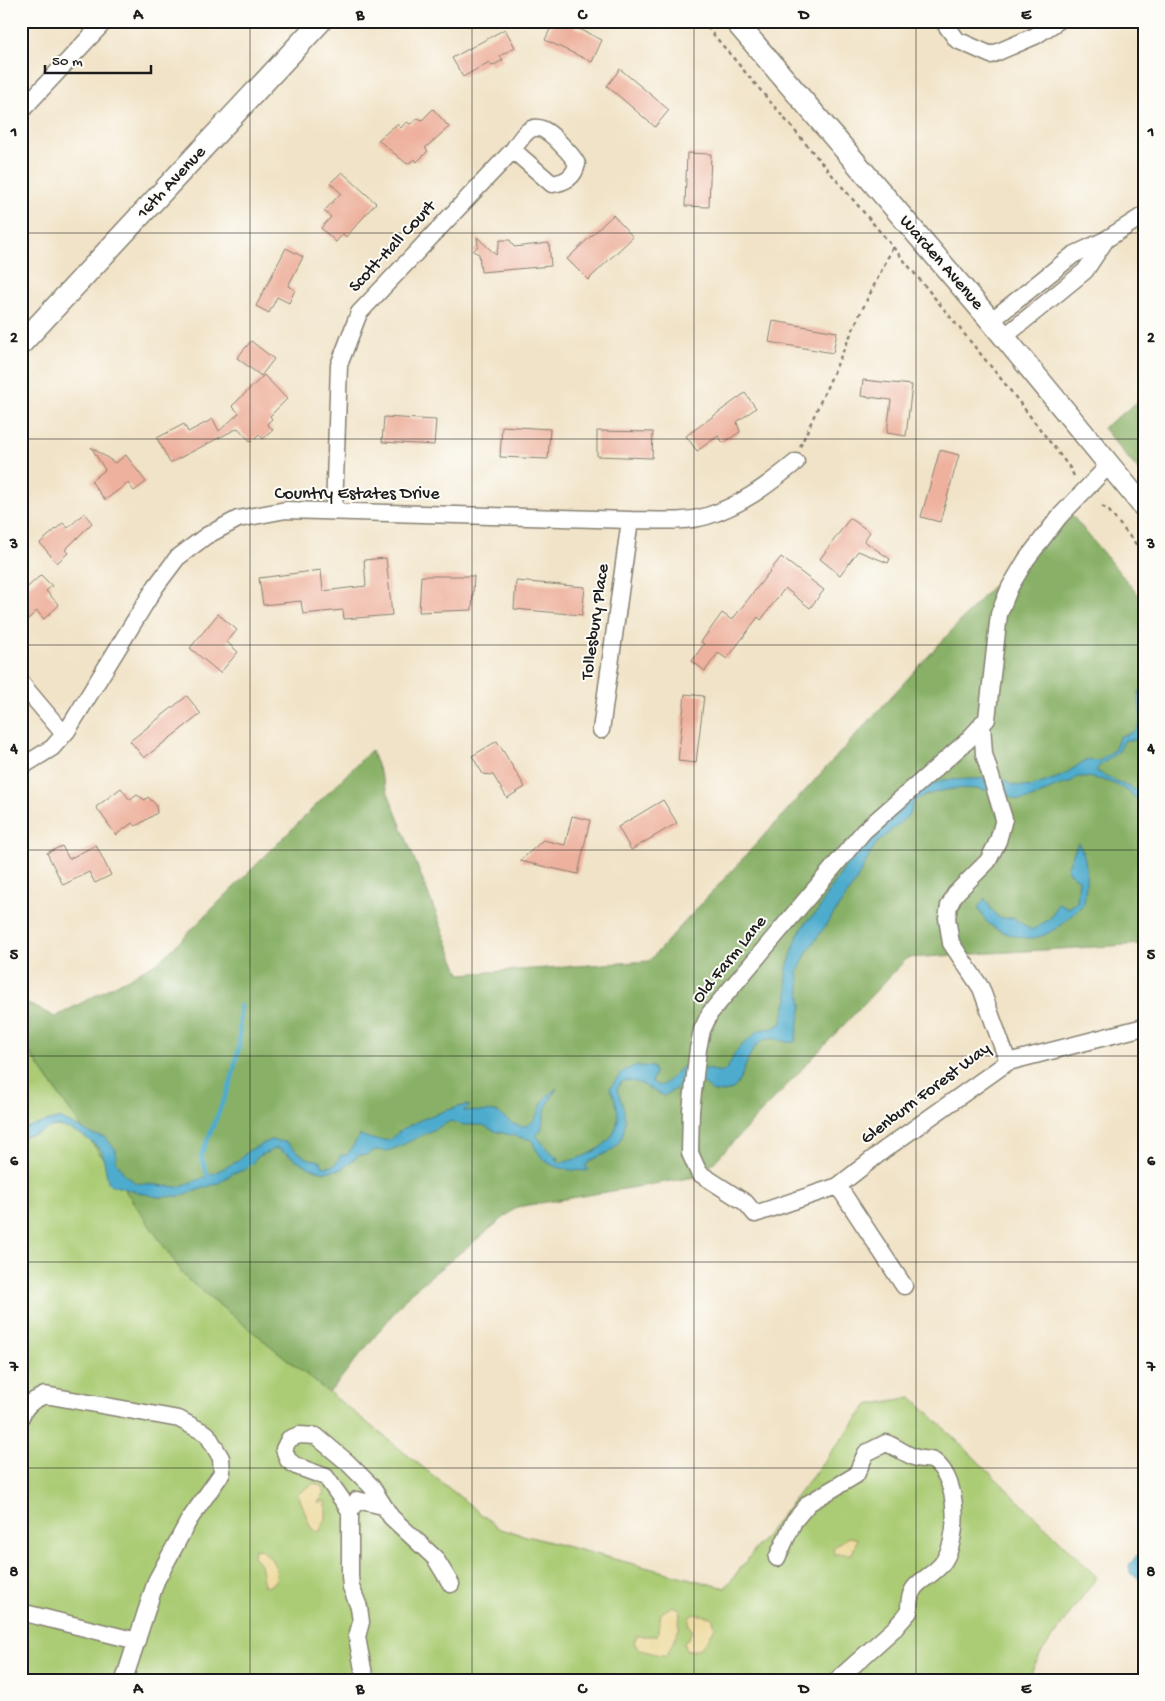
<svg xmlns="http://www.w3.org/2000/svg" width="1165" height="1701" font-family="'Gochi Hand',sans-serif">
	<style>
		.green { fill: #abcc75; stroke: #647448 }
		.forest { fill: #88b066; stroke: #526641 }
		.sand { fill: #eeda9e; stroke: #857b5d }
		.water { fill: #4eaccd; stroke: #356474 }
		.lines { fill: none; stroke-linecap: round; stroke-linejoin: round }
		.stream { stroke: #4eaccd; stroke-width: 4.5 }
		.building { fill: #eeb19d }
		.minor-casing { stroke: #868072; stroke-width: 19 }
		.major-casing { stroke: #868072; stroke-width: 24 }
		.path { stroke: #868072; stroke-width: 2.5; stroke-dasharray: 4 4; stroke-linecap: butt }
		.minor { stroke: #fff; stroke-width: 16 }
		.major { stroke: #fff; stroke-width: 21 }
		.grid { fill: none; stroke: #1c1c1c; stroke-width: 1; stroke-opacity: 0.55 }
		.labels { text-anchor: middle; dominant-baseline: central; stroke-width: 4; stroke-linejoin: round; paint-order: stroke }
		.street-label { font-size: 18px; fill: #1c1c1c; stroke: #fdfcf7 }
		.neatline { fill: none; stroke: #1c1c1c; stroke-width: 2 }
		.grid-label { font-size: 16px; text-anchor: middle; font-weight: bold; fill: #1c1c1c }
	</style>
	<rect width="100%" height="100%" fill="#fdfcf7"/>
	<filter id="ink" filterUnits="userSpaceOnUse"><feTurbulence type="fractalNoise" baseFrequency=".02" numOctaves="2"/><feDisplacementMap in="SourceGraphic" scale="10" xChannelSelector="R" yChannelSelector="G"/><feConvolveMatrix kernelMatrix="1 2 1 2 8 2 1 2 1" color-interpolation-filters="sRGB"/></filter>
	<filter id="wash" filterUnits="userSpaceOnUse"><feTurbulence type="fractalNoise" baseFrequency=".0096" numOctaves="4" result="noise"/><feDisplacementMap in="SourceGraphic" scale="20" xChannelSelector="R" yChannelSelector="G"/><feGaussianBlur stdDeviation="1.12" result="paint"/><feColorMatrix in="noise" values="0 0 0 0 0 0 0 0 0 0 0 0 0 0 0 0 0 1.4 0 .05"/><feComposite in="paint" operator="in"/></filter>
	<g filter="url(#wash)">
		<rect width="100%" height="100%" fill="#f1e3c7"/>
		<path class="green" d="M21 1040 186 1278 500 1529 725 1588 868 1405 912 1397 1097 1577 1041 1653 1028 1680H21Z"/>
		<path class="forest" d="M1144 397V477L1103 428Z
			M1065 507 1144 602V944L907 958 701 1176 517 1207 410 1293 329 1393 186 1278 21 1040V1000L55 1017 160 961 371 750 460 974 649 961Z"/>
		<path class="sand" d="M314 1483 321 1486 325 1492 318 1503 326 1501V1519L319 1532 313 1530 310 1526 298 1494Z
			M848 1537 856 1538 857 1540 852 1554H834L833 1548Z
			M259 1549C272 1555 287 1578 267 1587L264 1586 260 1564 253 1556 254 1550Z
			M673 1606 680 1609 679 1629 667 1655H659L638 1649 634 1642 637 1636H657L661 1613Z
			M694 1614 712 1617 715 1627C708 1639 704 1653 685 1650L684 1642 688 1640 692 1630 689 1626V1618Z"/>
		<path class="water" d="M1144 687V736L1139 740H1125L1119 751 1098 767 1096 771 1141 793 1144 800V812C1141 808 1139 802 1136 798 1122 784 1096 776 1077 777L1070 783C1052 785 1040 798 1023 800 1014 801 1009 795 1001 793 969 786 944 786 914 801L910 814 875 845 854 885 807 952 798 972 802 1006 795 1042C783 1044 776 1035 764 1040 744 1049 745 1086 729 1091 724 1092 718 1092 713 1092L701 1081 688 1077 680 1086 664 1096C651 1090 635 1077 621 1082L617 1090C625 1108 631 1132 614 1148 605 1156 592 1156 585 1167L589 1169 587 1171C561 1170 542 1168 532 1140L494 1131 483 1125H463L451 1121 396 1148 387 1151 375 1150 367 1155H359L342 1169 325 1172 310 1168 277 1148 259 1156 245 1170 233 1173 219 1183 180 1196 157 1197 111 1185 108 1182 102 1151C93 1141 67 1123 52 1127 42 1131 36 1135 25 1136L21 1140V1129L60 1118 94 1135 105 1137 116 1150V1160L124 1174 136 1183 178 1187 208 1176 238 1161 248 1151 271 1140 286 1142 306 1158 320 1161 324 1167C335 1167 336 1164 341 1155H347L360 1135 375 1140H389C412 1120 437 1113 466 1105L470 1106 463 1111 498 1112C507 1121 523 1134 534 1120 539 1114 540 1105 545 1099 548 1095 553 1091 557 1088L546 1107 541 1131 536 1135 549 1151 560 1159 554 1158 559 1163C601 1155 633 1134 610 1088 624 1069 627 1064 653 1067L655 1072 652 1082 659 1086C670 1083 674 1072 685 1065L723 1072C732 1065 732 1054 740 1047 746 1041 753 1037 759 1030L773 1028 781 1024 788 999 786 971 798 935 806 922 818 911 827 894 861 844 877 832 901 803 922 788 943 780 1001 778 1012 785 1031 787 1062 776 1086 760 1099 761 1113 751 1120 736C1151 730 1137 714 1139 692Z
			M1078 843C1090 859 1086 885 1084 904 1058 927 1042 948 1006 933 989 926 987 924 978 908L985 898 991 909 999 918H1013L1032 930 1050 919 1058 903 1069 908 1077 902 1079 879 1069 873 1067 868Z
			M1137 1555 1144 1557V1583L1130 1573 1129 1565Z"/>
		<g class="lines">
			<path class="stream" d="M208 1176 201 1156 231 1082 239 1046 240 1006"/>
		</g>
		<g id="blocks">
			<path class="building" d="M554 21H563L602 40 592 62 545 40Z
				M505 29 515 47 500 56 503 60 492 66 489 62 463 77 452 58Z
				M620 69 669 110 655 127 607 86Z
				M433 109 449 127 425 148 428 151 417 162 415 159 407 164 378 140 397 124 401 128 406 122 411 124 418 118 422 120Z
				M687 153 711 154 709 207 685 206Z
				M342 172 376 203 346 237 343 234 336 242 321 228 331 217 324 211 341 193 330 183Z
				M613 215 633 237 588 280 567 259Z
				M477 237 496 255 500 240H510L514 247 549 243 551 266 481 272 479 254 473 251 478 246Z
				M286 248 303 257 288 286 295 290 289 303 277 297 269 313 256 306Z
				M773 321 837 332 833 353 769 342Z
				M251 341 274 359 261 376 237 358Z
				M264 375 287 399 270 416 272 419 267 424 273 430 263 439 259 434 251 442 238 428 170 463 157 438 184 424 188 432 213 419 219 431 239 413 232 406Z
				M863 380 912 385 906 436 887 433 891 400 861 396Z
				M745 393 756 408 737 422 740 432 723 443 718 436 697 451 686 436Z
				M384 417 436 420 434 445 382 442Z
				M502 426 550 429 548 459 500 457Z
				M597 431 653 432 652 458 597 456Z
				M91 447 115 463 126 455 146 482 134 491 128 483 105 500 91 481 105 470Z
				M940 450 959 455 940 522 921 517Z
				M84 513 92 523 65 550 68 553 57 563 40 543 63 523 68 528Z
				M850 518 870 532 864 541 890 559 888 563 858 551 840 575 820 559Z
				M781 557 824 590 810 608 785 588 761 620 758 617 727 659 718 653 705 671 692 661 704 644 701 642 722 613 732 620Z
				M386 558 392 615 344 619 343 610 303 614 301 601 263 605 259 578 321 570 323 591 366 586 364 560Z
				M41 575 52 586 46 591 59 605 44 619 37 611 21 625V593Z
				M421 576H474L472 610 419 612Z
				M516 581 585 587 582 615 514 609Z
				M218 614 237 630 227 642 238 652 220 673 190 648Z
				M685 694 704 696 696 763 678 761Z
				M187 696 201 714 144 758 130 741Z
				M497 741 525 787 507 798 493 775 483 774 472 756Z
				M121 788 130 800 137 795 145 800 148 797 156 805 157 813 136 826 132 823 116 835 96 807Z
				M663 800 677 823 631 850 618 827Z
				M572 816 590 820 578 874 520 861 543 840 565 845Z
				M96 845 111 875 95 883 89 872 63 885 47 853 62 846 69 859Z"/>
		</g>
	</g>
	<g filter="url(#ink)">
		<use href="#blocks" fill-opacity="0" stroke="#868072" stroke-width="1"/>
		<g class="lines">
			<defs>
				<path id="minor" d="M943 21 957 40 991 55 1035 36 1058 21
					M21 111 105 21
					M991 321 1073 255 1105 240 1144 215
					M1004 337 1085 271 1105 241
					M1109 465 1059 517 1026 560 1010 587 999 614 987 719 967 741 864 831 710 1013 702 1030 698 1049 691 1110 690 1153 699 1173 746 1203 755 1214 838 1186 884 1150 1008 1062 1144 1027
					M334 511 339 365 359 313 513 150 552 184C566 182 574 177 577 164 572 154 564 148 557 140 535 119 528 127 513 150
					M21 683 64 734
					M982 723 984 754 1004 819 998 841 988 861 955 894 949 906 947 918 951 943 981 988 1008 1062
					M601 730 630 520
					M21 767 52 748 67 731 156 586 177 558 206 536 238 519 286 510 630 520C655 520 683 523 707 516 742 505 768 485 796 462
					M838 1186 904 1286
					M21 1417C25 1405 34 1400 45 1395L179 1419 207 1434 221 1458 222 1473 189 1520 156 1581 124 1680
					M350 1511 357 1500 383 1506
					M777 1558 794 1521 809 1503 856 1475 866 1453 886 1443C897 1447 906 1455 917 1458 923 1460 930 1458 935 1462 960 1481 960 1543 941 1565 924 1584 908 1580 909 1612L895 1628 837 1680
					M21 1612 137 1641
					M365 1680 357 1637 361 1622 359 1607 351 1587 350 1576V1511L326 1477 296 1466 288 1460 284 1449 289 1439 299 1435 316 1436 347 1462 371 1486 391 1517 435 1558 451 1584"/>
				<path id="major" d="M735 21 991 321 1144 507
					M21 344 321 21"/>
			</defs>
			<use href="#minor" class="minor-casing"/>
			<use href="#major" class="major-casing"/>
			<path class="path" d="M702 21 893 247 1006 385 1070 468 1074 476
				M800 447 859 316 893 247
				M1102 506 1109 511 1144 554"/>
			<use href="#minor" class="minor"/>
			<use href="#major" class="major"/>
		</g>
	</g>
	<path class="grid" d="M250 21V1680M472 21V1680M694 21V1680M916 21V1680M21 233H1144M21 439H1144M21 645H1144M21 850H1144M21 1056H1144M21 1262H1144M21 1468H1144"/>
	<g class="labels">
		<g class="street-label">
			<text transform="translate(172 183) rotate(-47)">16th Avenue</text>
			<text transform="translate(393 247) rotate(-47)">Scott-Hall Court</text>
			<text transform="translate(941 263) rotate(49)">Warden Avenue</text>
			<text x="357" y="494">Country Estates Drive</text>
			<text transform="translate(596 622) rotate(-82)">Tollesbury Place</text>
			<text transform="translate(730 960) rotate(-51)">Old Farm Lane</text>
			<text transform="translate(926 1094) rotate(-37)">Glenburn Forest Way</text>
		</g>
	</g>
	<rect width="1165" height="1701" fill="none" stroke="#fdfcf7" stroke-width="55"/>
	<path d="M45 65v8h106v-8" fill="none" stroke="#1c1c1c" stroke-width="2.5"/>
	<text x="52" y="65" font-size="15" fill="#1c1c1c" stroke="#fdfcf7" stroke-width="4" paint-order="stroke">50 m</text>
	<rect x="28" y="28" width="1110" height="1646" class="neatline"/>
	<g class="grid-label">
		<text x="138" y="19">A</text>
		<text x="360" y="19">B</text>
		<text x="582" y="19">C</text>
		<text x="804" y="19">D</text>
		<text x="1026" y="19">E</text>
		<text x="14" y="136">1</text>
		<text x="1151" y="136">1</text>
		<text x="14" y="342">2</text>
		<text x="1151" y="342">2</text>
		<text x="14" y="548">3</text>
		<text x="1151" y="548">3</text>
		<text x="14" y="753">4</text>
		<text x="1151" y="753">4</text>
		<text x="14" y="959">5</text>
		<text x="1151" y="959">5</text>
		<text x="14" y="1165">6</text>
		<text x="1151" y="1165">6</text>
		<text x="14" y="1371">7</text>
		<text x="1151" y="1371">7</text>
		<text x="14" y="1576">8</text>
		<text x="1151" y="1576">8</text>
		<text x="138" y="1693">A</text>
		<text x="360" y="1693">B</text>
		<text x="582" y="1693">C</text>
		<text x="804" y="1693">D</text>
		<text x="1026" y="1693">E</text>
	</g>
</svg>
